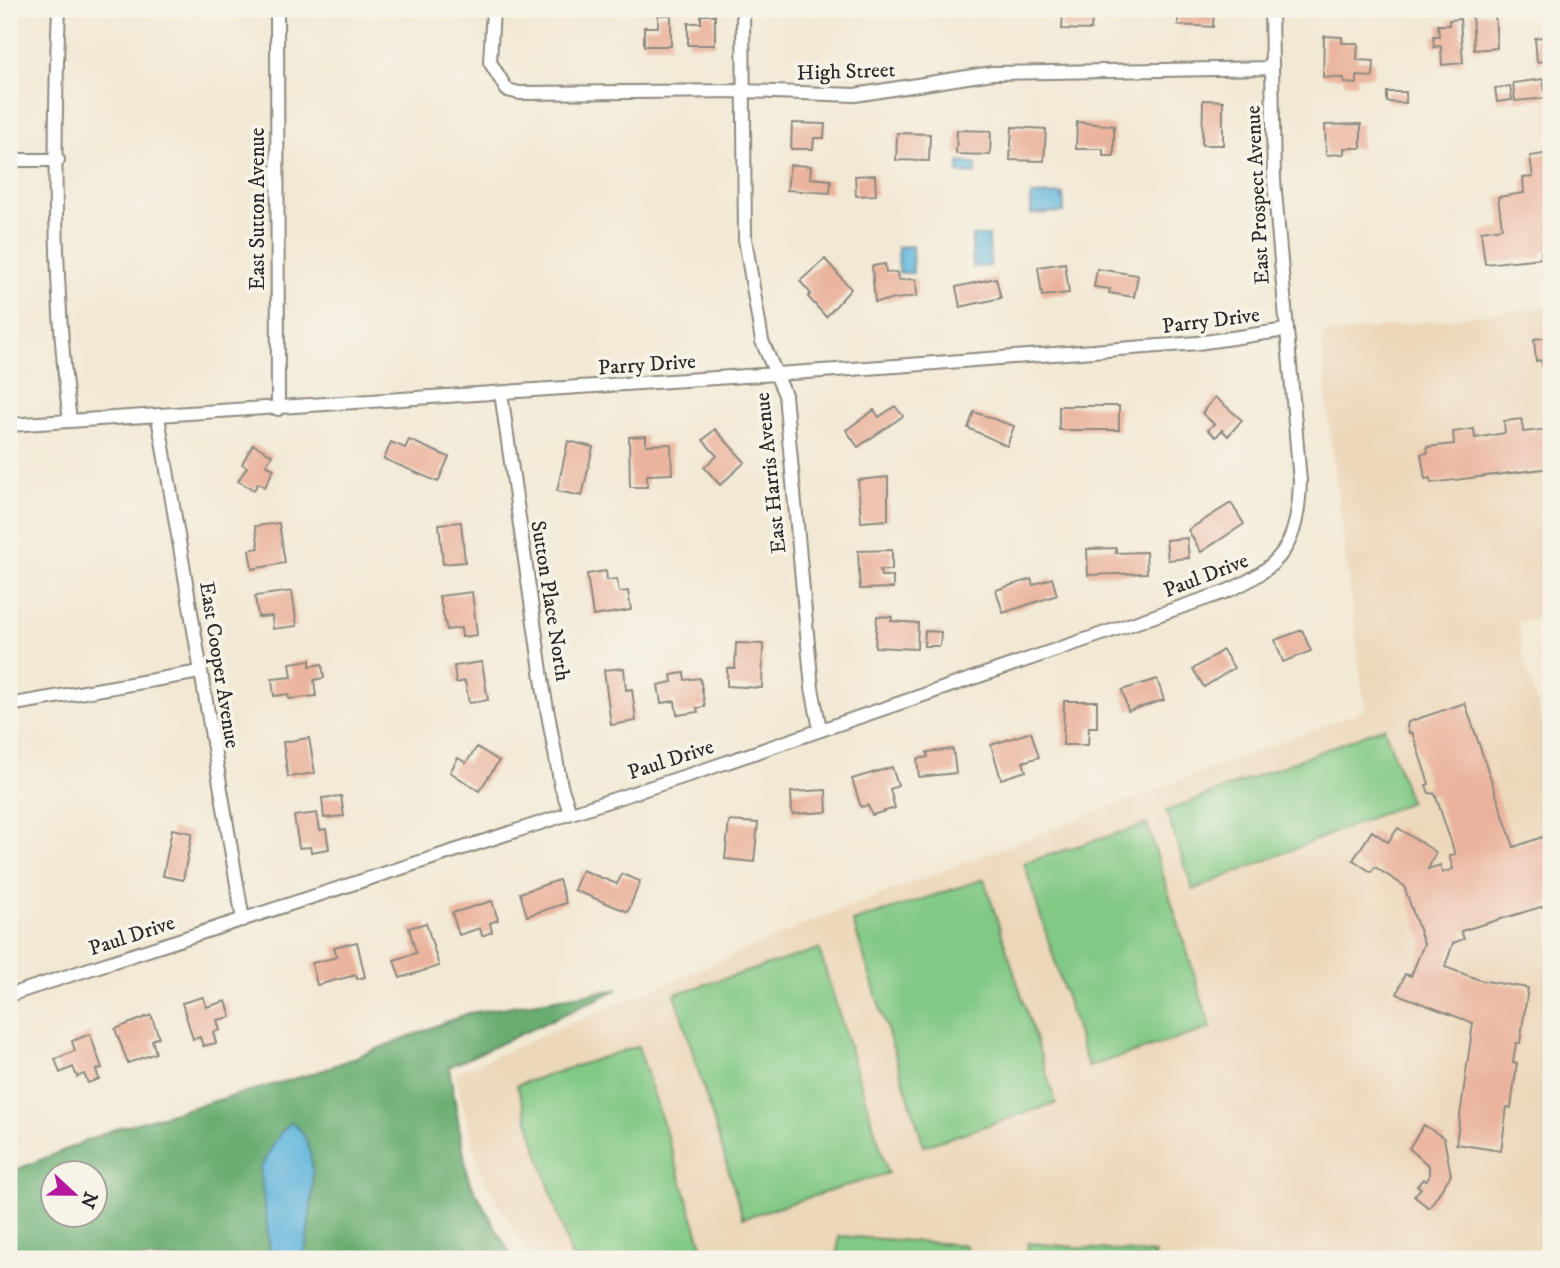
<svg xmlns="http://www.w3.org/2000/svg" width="1560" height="1268" font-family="'IM FELL DW Pica',serif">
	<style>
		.built { fill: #ecd7ba }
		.green { fill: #82c985; stroke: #567a58; stroke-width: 2 }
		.forest { fill: #69ad72; stroke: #4a6c4e; stroke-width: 2; fill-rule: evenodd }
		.water { fill: #60b5dc; stroke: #467084; stroke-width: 2 }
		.building { fill: #eab39d }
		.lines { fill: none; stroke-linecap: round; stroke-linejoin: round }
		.minor-casing { stroke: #8e8a80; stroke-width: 16 }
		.minor { stroke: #fff; stroke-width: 12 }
		.labels { text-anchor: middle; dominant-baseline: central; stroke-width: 7; stroke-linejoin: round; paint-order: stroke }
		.street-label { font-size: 21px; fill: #2b2b2b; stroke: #f7f3e8 }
	</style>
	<rect width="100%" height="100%" fill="#f7f3e8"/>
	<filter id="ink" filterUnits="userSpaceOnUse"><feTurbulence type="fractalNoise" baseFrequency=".0143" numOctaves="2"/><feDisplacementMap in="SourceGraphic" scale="14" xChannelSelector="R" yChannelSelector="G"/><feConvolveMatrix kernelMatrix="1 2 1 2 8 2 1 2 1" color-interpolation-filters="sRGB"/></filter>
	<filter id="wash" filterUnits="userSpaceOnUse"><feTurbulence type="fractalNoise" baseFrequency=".00686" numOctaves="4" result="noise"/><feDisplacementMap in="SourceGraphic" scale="28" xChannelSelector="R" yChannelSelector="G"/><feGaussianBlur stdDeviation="1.57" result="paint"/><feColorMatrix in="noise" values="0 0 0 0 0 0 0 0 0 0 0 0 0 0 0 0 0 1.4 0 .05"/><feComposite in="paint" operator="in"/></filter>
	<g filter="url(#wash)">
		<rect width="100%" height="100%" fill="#f2e9d4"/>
		<path class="built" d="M1551 306V614L1519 623 1522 654 1551 749 1549 1259H530L479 1169 455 1073 830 914 1365 710 1328 416 1322 335Z"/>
		<path class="green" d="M1384 727 1410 802 1193 890 1166 811Z
			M1147 824 1211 1028 1088 1067 1024 863Z
			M984 879 1056 1103 924 1146 853 922Z
			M819 949 888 1173 743 1218 675 994Z
			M638 1046 703 1248 669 1259H572L517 1085Z
			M839 1236 966 1245 965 1259H837Z
			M1028 1243 1155 1254V1259H1027Z"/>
		<path class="forest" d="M619 989 449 1067 468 1178 513 1259H9V1173L115 1129 318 1072 469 1013ZM52 1174H94V1216H52Z"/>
		<path class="water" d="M959 162 976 164V174L958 173Z
			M1063 194 1064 212 1031 214V195Z
			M972 236H989L990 266 973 267Z
			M912 246 913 273H899L898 247Z
			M291 1122C327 1144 308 1224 304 1259H271L260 1168 280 1133Z"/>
		<g id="blocks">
			<path class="building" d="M1063 9H1105V19H1092L1091 30 1062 29Z
				M1178 9H1214L1213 27 1178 25Z
				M1495 13 1497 48 1474 50 1472 14Z
				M658 15H671V46H644V27H658Z
				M701 15H715V45H688V23H701Z
				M1460 19 1463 63 1442 65 1441 46 1434 47 1433 36H1439L1438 25H1449V20Z
				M1324 36 1342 37V43H1358L1357 60 1374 61 1373 77 1357 76V84L1344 83V78L1323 77Z
				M1551 36V70L1547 71 1546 61 1537 62 1535 38Z
				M1543 79 1546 98 1515 101 1513 83Z
				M1510 86 1512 100 1497 102 1495 88Z
				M1387 92H1406V103L1387 102Z
				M1203 100 1223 101V145H1202Z
				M1077 122 1114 126V156H1103V149H1076Z
				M792 123 825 124 824 138H814L813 149H791Z
				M1361 124V148H1344V154L1326 155 1325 125Z
				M1012 127 1046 129 1044 161 1010 160Z
				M957 130 991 131 990 155 956 154Z
				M897 133 930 134 929 161 896 160Z
				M1551 153V251L1541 252 1542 258 1485 264 1481 231 1502 228 1498 197 1524 193 1523 178 1533 177 1530 156Z
				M790 165 811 166 810 178 831 180 830 193 787 190Z
				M875 175 876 195 856 196 855 176Z
				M825 259 851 289 826 317 808 297 811 294 800 281Z
				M1065 263 1069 293 1042 296 1038 267Z
				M885 264 886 273 897 272 898 280 916 279 917 296 875 302 872 266Z
				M1097 269 1138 275 1134 297 1109 293 1110 289 1094 287Z
				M996 278 1001 298 960 307 956 287Z
				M1551 337V369L1543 370 1541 360 1536 361 1534 339Z
				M1215 397 1242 420 1228 436 1222 430 1216 437 1208 430 1214 424 1202 413Z
				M895 406 903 416 858 447 846 430 874 410 879 417Z
				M1059 406H1119V430H1059Z
				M974 412 1014 426 1007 446 968 428Z
				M1522 419 1523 432 1551 429V468L1431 483 1430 478 1425 479 1421 454 1428 453 1427 447 1454 444 1453 432 1474 429 1475 438 1505 433 1504 421Z
				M715 429 745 462 720 485 704 467 717 456 703 440Z
				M646 436V445L671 444 672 474 647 475V487H630L629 437Z
				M409 440 449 457 438 482 384 459 391 442 405 448Z
				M568 441 593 447 582 496 557 491Z
				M253 444 272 455 266 465 274 469 265 487 258 483 254 490 238 481 247 467 242 464Z
				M888 477V520L861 522 858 480Z
				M1231 503 1244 524 1201 552 1188 530Z
				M461 522 465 562 443 564 439 524Z
				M279 523 285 563 252 569 249 550 259 548 255 526Z
				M1187 538 1189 558 1168 560 1166 540Z
				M1116 548V553L1146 552 1147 573 1088 575 1087 549Z
				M892 550V570H880L881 576H893V588L860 589 858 551Z
				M606 571 607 580 617 579 619 592 628 591 631 610 593 616 587 574Z
				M1052 578 1057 595 1003 613 996 590 1031 579 1033 585Z
				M292 591 297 626 273 629 272 616 258 617 255 596Z
				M472 592 477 635 462 637 461 628 447 630 439 596Z
				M877 616 892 617 891 621 918 623 917 649 875 647Z
				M1302 630 1311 651 1283 662 1275 640Z
				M925 631 941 632 940 646H924Z
				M736 643 763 644 762 688 727 686V668H735Z
				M1223 650 1234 668 1204 687 1193 669Z
				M310 660V666L322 664 324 678 314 680 316 696 289 699 288 694 274 696 272 679 292 677 290 663Z
				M482 662 488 700 469 703 465 681 456 683 454 666Z
				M624 668 626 690 632 689 636 721 611 725 604 670Z
				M684 673 685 680 700 678 705 707 697 708 698 712 677 715 675 701 661 703 658 685 672 682 671 675Z
				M1157 679 1164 700 1128 711 1122 690Z
				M1064 701H1097V727H1089L1088 745H1063Z
				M1465 703 1514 847 1551 834V904L1461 931 1464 939 1453 943 1445 967 1480 980 1528 988 1520 1043H1516L1513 1063H1517L1511 1108 1507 1107 1501 1151 1456 1144 1473 1023 1397 994 1405 974 1411 976 1424 944 1404 886 1375 867 1371 872 1353 860 1372 831 1388 842 1398 828 1436 852 1428 869 1440 865 1442 873 1453 869 1449 856 1455 854 1435 794 1429 793 1426 785 1429 784 1412 732 1409 733 1407 726 1408 722Z
				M1031 732 1039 757 1023 762 1026 771 1001 779 991 745Z
				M309 738 315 773 288 777 283 742Z
				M477 747 499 761 479 791 450 772 458 758 466 763Z
				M953 749 956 773 919 777 917 759 928 757 927 752Z
				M892 767 898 786 890 789 895 808 872 815 868 805 861 807 852 779Z
				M826 790 827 812 792 814 791 792Z
				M341 796 344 816 324 818 322 798Z
				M317 813 320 830 326 829 329 849 311 852 310 847 299 848 294 816Z
				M729 821 758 823 754 862 725 859Z
				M172 829 192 833 183 880 163 876Z
				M582 870 617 884 622 874 640 881 628 912 574 890Z
				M559 880 566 903 527 916 520 893Z
				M492 901 498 920 490 923 492 932 482 936 480 928 459 935 452 913Z
				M426 923 439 966 400 978 394 960 416 953 409 928Z
				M357 942 365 977 357 979 356 975 317 985 312 963 337 957 334 947Z
				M203 997 206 1007 226 1001 231 1017 217 1020 220 1030 213 1032 216 1043 203 1046 200 1037 193 1039 182 1003Z
				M151 1015 159 1037 152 1040 156 1053 128 1063 115 1029Z
				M90 1034 102 1068 96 1070 99 1079 88 1083 84 1074 77 1077 73 1067 60 1073 55 1059 75 1051 72 1041Z
				M1424 1125 1444 1138 1451 1175 1429 1208 1414 1196 1421 1188 1417 1186 1423 1179 1426 1181 1429 1177V1166L1409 1148Z"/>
		</g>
	</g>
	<g filter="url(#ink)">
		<use href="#blocks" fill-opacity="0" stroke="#8e8a80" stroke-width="2"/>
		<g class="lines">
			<defs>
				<path id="minor" d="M59 9C53 145 53 286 70 421
					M277 9 278 409
					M493 9 490 62 507 90 520 93 744 91 855 95 992 73 1272 68
					M743 9 745 239 762 341 785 395 812 688 820 729
					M9 160H58
					M501 393 544 692 561 786 570 812
					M158 417 243 920
					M9 425 896 366 1198 343 1286 330
					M9 705 200 672
					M9 995 698 772 1225 592C1283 567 1298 544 1300 481L1274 180 1271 9"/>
			</defs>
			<use href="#minor" class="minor-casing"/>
			<use href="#minor" class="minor"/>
		</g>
	</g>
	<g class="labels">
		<g class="street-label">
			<text transform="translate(846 72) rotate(-2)">High Street</text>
			<text transform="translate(1258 195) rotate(-93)">East Prospect Avenue</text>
			<text transform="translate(258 209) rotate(-90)">East Sutton Avenue</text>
			<text transform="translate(1211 321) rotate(-7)">Parry Drive</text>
			<text transform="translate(647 365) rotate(-4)">Parry Drive</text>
			<text transform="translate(771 473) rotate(-96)">East Harris Avenue</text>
			<text transform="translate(1206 576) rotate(-21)">Paul Drive</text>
			<text transform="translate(550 601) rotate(81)">Sutton Place North</text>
			<text transform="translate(219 665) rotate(81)">East Cooper Avenue</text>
			<text transform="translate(671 760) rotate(-18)">Paul Drive</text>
			<text transform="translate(132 936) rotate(-18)">Paul Drive</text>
		</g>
	</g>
	<rect width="1560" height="1268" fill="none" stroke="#f7f3e8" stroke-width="35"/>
	<g transform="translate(74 1194) rotate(112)"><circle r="33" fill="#f7f3e8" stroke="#a5a39c" stroke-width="2"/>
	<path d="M0-5L12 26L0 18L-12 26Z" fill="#b5179e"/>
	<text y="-10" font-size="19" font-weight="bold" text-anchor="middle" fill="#2b2b2b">N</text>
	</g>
</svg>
